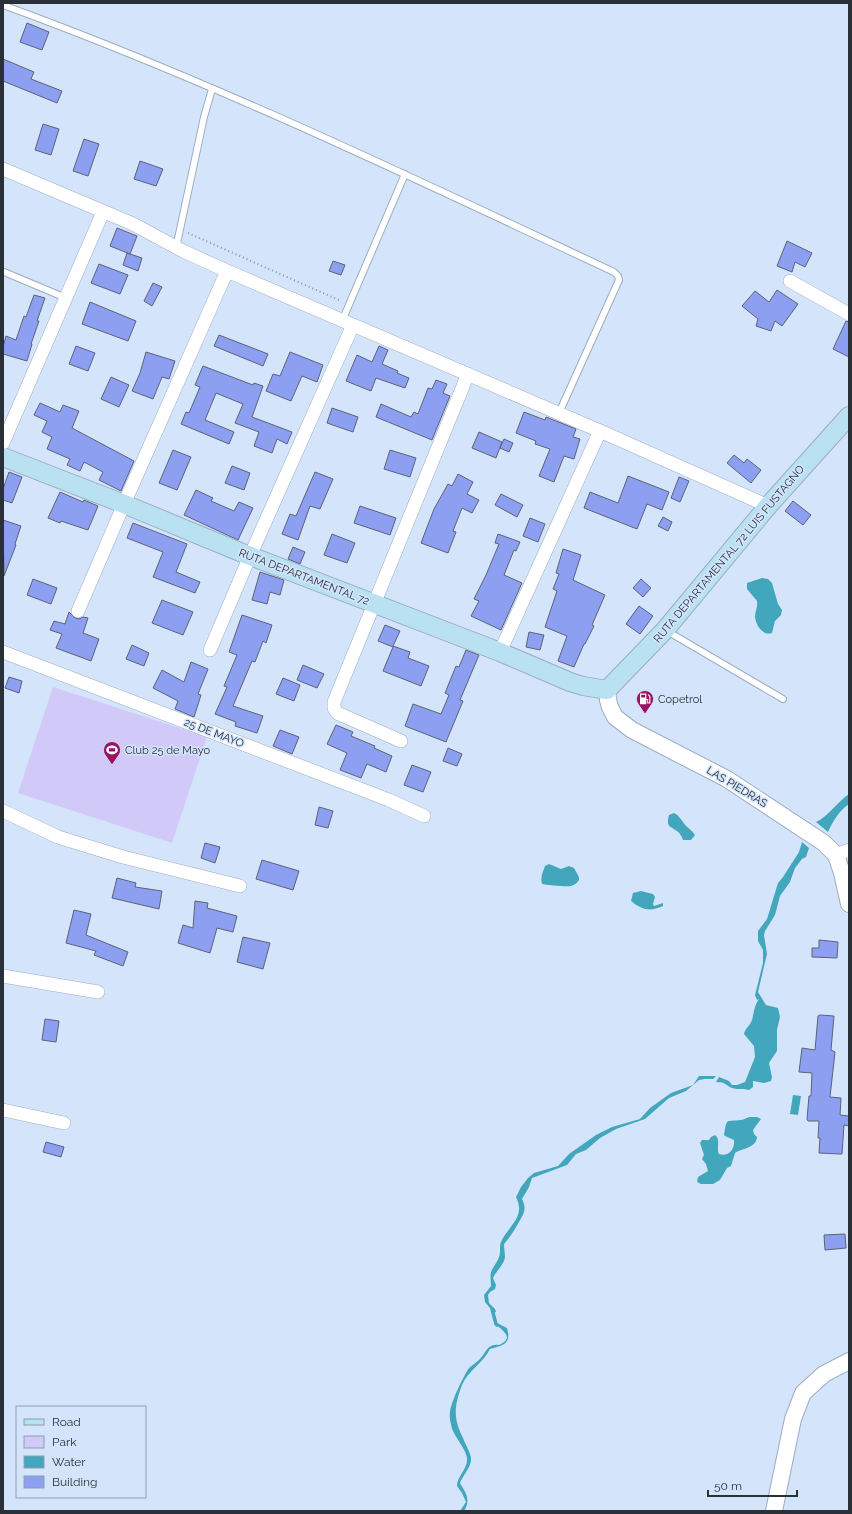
<svg xmlns="http://www.w3.org/2000/svg" width="852" height="1514" font-family="Raleway,sans-serif">
	<style>
		.green { fill: #d1c9f7 }
		.water { fill: #42a7bd }
		.lines { fill: none; stroke-linecap: round; stroke-linejoin: round }
		.stream { stroke: #42a7bd; stroke-width: 3.5 }
		.building { fill: #8c9ff1; stroke: #5c6278 }
		.service-casing { stroke: #9cacc1; stroke-width: 8 }
		.minor-casing { stroke: #9cacc1; stroke-width: 14 }
		.tertiary-casing { stroke: #9cacc1; stroke-width: 18 }
		.secondary-casing { stroke: #9cacc1; stroke-width: 20 }
		.path { stroke: #8894a4; stroke-width: 2; stroke-dasharray: 1 3; stroke-linecap: butt }
		.service { stroke: #fff; stroke-width: 6 }
		.minor { stroke: #fff; stroke-width: 13 }
		.tertiary { stroke: #fff; stroke-width: 16 }
		.secondary { stroke: #b9e1f2; stroke-width: 18 }
		.labels { text-anchor: middle; dominant-baseline: central; stroke-width: 3; stroke-linejoin: round; paint-order: stroke }
		.street-label { font-size: 11px; fill: #293038; stroke: #d4e5fb }
		.poi-label { font-size: 11px; fill: #293038; stroke: #d4e5fb; text-anchor: start }
	</style>
	<rect width="100%" height="100%" fill="#d4e5fb"/>
	<path class="green" d="M53 687 207 737 172 843 18 793Z"/>
	<path class="water" d="M762 578 768 579 772 583 778 604 782 610 781 615 775 621 772 633C763 636 756 626 755 617 755 611 758 607 757 601L747 589V583Z
		M849 794V804C839 811 833 821 828 832L816 822C829 816 837 802 849 794Z
		M674 813C679 816 680 818 683 822 686 827 692 830 695 835L691 840H683C682 837 680 833 677 831 669 826 666 826 669 815Z
		M802 842 809 848 806 857 802 859 795 868 790 882 780 896 775 915 765 931 764 935 767 954 758 992 766 1005 778 1008 780 1017 777 1030V1051L769 1063 772 1077 771 1081 764 1083 753 1081V1087L749 1090C743 1088 738 1090 732 1088 725 1085 726 1082 716 1082L719 1077 729 1081 732 1085H737L745 1082 755 1057 754 1046 744 1034C745 1028 750 1026 752 1020 754 1013 754 1006 759 999L757 1000 755 995 763 963V950L758 941V931L767 919 778 883 783 877 799 852Z
		M549 864 561 869 569 866 574 868 579 877V880C577 883 575 885 571 886 566 887 547 885 542 884 540 877 543 872 545 866Z
		M641 891 653 894 655 897 653 904 654 906 663 903V906C650 912 642 910 631 901L633 893Z
		M699 1076H716L713 1079H705L699 1080 686 1091 669 1098 645 1119 616 1129 600 1138 586 1150 576 1154 567 1165 532 1178 529 1187 522 1199C527 1209 524 1213 519 1222 514 1231 510 1237 504 1244 504 1248 505 1253 505 1257 504 1265 496 1271 493 1278L496 1285 495 1289 490 1292 488 1295 489 1303 495 1309 496 1312 494 1313 485 1302 484 1295 491 1286C491 1279 489 1274 493 1268 495 1264 498 1261 499 1257 501 1252 499 1246 501 1242 509 1225 526 1217 516 1197L521 1187 528 1178 534 1173 558 1166 569 1154 596 1135 612 1127 640 1119 650 1108 671 1093 693 1085Z
		M793 1095 801 1096 798 1115 790 1114Z
		M750 1117H757L761 1119 753 1130 754 1134 757 1137C756 1148 743 1148 735 1153L731 1166 727 1168 720 1180 713 1184H701L697 1182 698 1177 708 1171 706 1164 702 1159 704 1155 700 1143 702 1140H709L711 1137 715 1135C721 1139 716 1148 719 1154 729 1157 735 1149 734 1140L725 1136 724 1135C727 1117 726 1122 741 1120 744 1120 747 1117 750 1117Z
		M495 1322 507 1328C512 1345 502 1345 490 1349 484 1362 467 1372 462 1385 454 1407 453 1417 463 1438 465 1444 470 1451 471 1458 472 1466 463 1475 460 1483 466 1493 471 1500 464 1511H460L466 1502 462 1493 457 1486C457 1476 468 1469 467 1458 465 1448 457 1440 453 1431 451 1426 449 1417 450 1412 451 1402 463 1377 469 1368 472 1365 476 1363 479 1360 486 1353 487 1343 499 1345 518 1336 497 1329 495 1322Z"/>
	<g class="lines">
		<path class="stream" d="M492 1309 496 1324 497 1325"/>
	</g>
	<path class="building" d="M27 23 49 32 42 50 20 42Z
		M3 59 34 72 31 79 62 91 57 103 3 81Z
		M43 124 59 129 51 155 35 150Z
		M84 139 99 144 88 176 73 171Z
		M140 161 163 169 156 186 134 179Z
		M117 228 137 236 130 254 110 246Z
		M787 241 812 253 805 267 795 262 792 272 777 266Z
		M127 253 142 258 138 271 123 265Z
		M333 261 345 265 341 275 329 271Z
		M99 264 128 275 120 294 91 283Z
		M153 283 162 287 152 306 144 301Z
		M777 290 798 304 782 326 775 321 771 331 756 326 758 319 742 306 755 291 769 302Z
		M34 295 45 298 37 321H39L31 344H32L27 361 3 354V347L6 336 16 340 24 316 26 317Z
		M90 302 136 321 128 341 82 324Z
		M846 321 849 322V357L833 349Z
		M219 335 268 354 263 366 214 346Z
		M76 346 95 353 88 371 69 364Z
		M379 346 388 350 382 364 398 371 397 373 409 378 405 388 376 378 371 391 346 381 357 355 372 362Z
		M146 352 175 361 169 379 162 377 153 399 132 391 140 373Z
		M290 352 323 365 317 382 302 376 291 401 266 391 273 374 280 376Z
		M203 366 253 385 254 383 263 386 252 417 292 432 287 444 277 439 272 453 254 446 259 432 235 423 243 404 216 393 205 420 234 432 229 444 181 424 186 412 189 413 200 387 195 385Z
		M111 377 129 385 119 407 101 399Z
		M436 380 447 384 443 393 450 396 432 440 376 417 381 404 411 417 414 412 418 414 428 388 432 389Z
		M40 403 60 412 63 405 79 411 72 428 134 461 121 491 99 480 103 472 84 462 80 471 67 465 70 459 47 449 52 437 42 432 47 421 34 415Z
		M332 408 358 417 353 432 327 423Z
		M524 412 545 420 546 417 576 429 573 437 580 439 574 459 564 456 554 482 539 476 550 449 535 444 536 441 516 433Z
		M479 432 502 442 496 458 472 448Z
		M504 439 513 443 509 452 500 448Z
		M173 450 191 457 177 490 159 483Z
		M390 450 416 458 410 477 384 469Z
		M734 455 744 463 747 459 761 470 751 483 727 463Z
		M232 466 250 473 244 490 225 483Z
		M9 472 22 477 12 503 3 500V489Z
		M315 472 333 479 320 509 310 506 298 540 282 534 290 514 296 516Z
		M458 474 473 482 467 494 479 500 472 513 462 508 453 531 456 532 448 553 421 543 434 509 448 484 452 486Z
		M628 476 669 492 662 510 647 504 637 529 584 508 590 492 618 503Z
		M679 477 689 481 680 502 671 498Z
		M196 490 213 498 211 501 234 511 239 502 253 508 238 540 184 515Z
		M60 492 83 502 84 500 98 506 88 530 61 521 60 523 48 518Z
		M501 494 523 505 517 517 495 505Z
		M793 501 811 515 803 525 785 511Z
		M360 506 396 518 390 535 354 523Z
		M663 517 672 522 668 531 658 526Z
		M530 518 545 524 538 542 523 536Z
		M3 520 21 526 15 544 16 545 4 576Z
		M133 523 187 544 176 572 200 582 195 593 153 577 163 552 127 538Z
		M332 534 355 543 347 563 324 555Z
		M498 534 520 542 516 551 514 550 504 575 522 583 501 630 471 616 479 601 474 599 486 575 499 544 495 543Z
		M293 547 305 552 300 564 288 559Z
		M563 549 581 555 573 580 605 595 592 625 594 626 585 644H584L574 667 558 661 567 636 545 627 557 591 553 589 559 574 556 573Z
		M260 572 284 580 280 595 270 592 267 604 252 600Z
		M33 579 57 588 51 604 27 595Z
		M641 579 651 588 643 597 633 588Z
		M162 600 193 612 183 635 152 623Z
		M639 606 653 616 640 634 626 624Z
		M69 612 75 618 79 619 83 617 88 618 83 633 99 639 91 661 56 648 62 634 50 630 54 621 65 624Z
		M242 615 272 625 266 643 263 641 255 662 252 661 233 706 263 716 257 733 235 726 236 722 215 714 227 687 224 686 237 655 229 652Z
		M385 625 400 631 393 646 410 652 408 658 429 666 421 686 383 671 393 647 378 641Z
		M529 632 544 635 540 650 526 647Z
		M132 645 149 653 144 666 126 659Z
		M466 650 479 655 460 700 463 701 446 742 405 726 413 704 441 714 449 695 445 693 456 666 459 667Z
		M191 662 208 669 198 694 201 695 194 717 175 709 178 701 153 688 162 670 184 682Z
		M303 665 324 674 317 688 297 680Z
		M9 677 22 681 19 693 5 688Z
		M283 678 300 685 294 701 276 694Z
		M336 725 353 732 351 736 375 746 374 748 392 756 386 772 367 764 361 778 340 770 347 753 327 744Z
		M280 730 299 737 292 754 273 746Z
		M448 748 462 754 457 766 443 761Z
		M412 765 431 772 423 792 404 785Z
		M319 807 333 811 328 828 315 825Z
		M205 843 220 847 215 863 201 858Z
		M262 860 299 871 293 890 256 879Z
		M117 878 136 883 135 887 162 891 159 909 112 898Z
		M195 901 208 903 207 908 237 916 233 932 217 928 210 953 178 943 183 925 193 928Z
		M74 910 91 914 86 935 128 952 123 966 94 955 96 951 66 943Z
		M243 937 270 943 263 969 237 962Z
		M819 940 838 942 837 958 812 957V948H819Z
		M820 1015 834 1016 831 1050 835 1052 830 1097 841 1098 840 1115 849 1116V1126L844 1125 842 1154H840L819 1153 820 1138H818L819 1121H808L807 1119 809 1096H811L812 1073 799 1072 802 1048 815 1050 818 1016Z
		M45 1019 59 1021 56 1042 42 1040Z
		M46 1142 64 1147 61 1157 43 1152Z
		M845 1234 846 1248 825 1250 824 1235Z"/>
	<g class="lines">
		<defs>
			<path id="service" d="M3 5C212 81 413 178 614 272L618 276 619 280 559 413
				M176 248 204 117 212 89
				M4 272 66 298
				M342 321 405 174
				M667 631 783 699"/>
			<path id="minor" d="M3 169 133 224 183 251 227 271 600 431 768 506
				M790 281 849 314
				M3 443 103 212
				M78 611 124 504 227 271
				M210 650 250 556 353 325
				M3 652 389 800 424 816
				M500 652 600 431
				M401 741 337 713 334 708V702L468 374
				M3 811 58 837 123 857 240 886
				M836 855 849 850
				M3 976 98 992
				M3 1110 64 1123"/>
			<path id="tertiary" d="M607 690 608 700 610 707 615 717 632 730 727 779 824 843 836 855 842 873 849 904
				M774 1511 793 1419 803 1393 824 1374 849 1361"/>
			<path id="secondary" d="M3 457 124 504 240 552 500 652 570 682 583 686 607 690 665 630 768 506 849 416"/>
		</defs>
		<use href="#service" class="service-casing"/>
		<use href="#minor" class="minor-casing"/>
		<use href="#tertiary" class="tertiary-casing"/>
		<use href="#secondary" class="secondary-casing"/>
		<path class="path" d="M188 233 341 301"/>
		<use href="#service" class="service"/>
		<use href="#minor" class="minor"/>
		<use href="#tertiary" class="tertiary"/>
		<use href="#secondary" class="secondary"/>
	</g>
	<defs>
		<symbol id="fuel-pin" viewBox="-11 -11 22 30"><path d="M0 17L-7.5 6A9.5 9.5 0 1 1 7.5 6Z" fill="#9b1264" stroke="#d4e5fb"/><path d="M-5.5-6h7V0h2V4h1.3V-2.5L3-4.5l.8-.8L6-3V5H2.5V1h-1V6h-7ZM-4.2-4.7v3.2H.2V-4.7Z" fill="#fff"/></symbol>
		<symbol id="stadium-pin" viewBox="-11 -11 22 30"><path d="M0 17L-7.5 6A9.5 9.5 0 1 1 7.5 6Z" fill="#9b1264" stroke="#d4e5fb"/><path d="M0-5a6.5 5 0 1 0 0 10a6.5 5 0 1 0 0-10ZM-3.5-1.8h7v3.6h-7Z" fill="#fff"/></symbol>
	</defs>
	<g fill-rule="evenodd">
		<use href="#fuel-pin" x="635" y="689" width="20" height="27"/>
		<use href="#stadium-pin" x="102" y="740" width="20" height="27"/>
	</g>
	<g class="labels">
		<g class="street-label">
			<text transform="translate(729 554) rotate(-50)">RUTA DEPARTAMENTAL 72 LUIS FUSTAGNO</text>
			<text transform="translate(304 577) rotate(21)">RUTA DEPARTAMENTAL 72</text>
			<text transform="translate(214 733) rotate(21)">25 DE MAYO</text>
			<text transform="translate(737 787) rotate(31)">LAS PIEDRAS</text>
		</g>
		<g class="poi-label">
			<text x="658" y="699">Copetrol</text>
			<text x="125" y="750">Club 25 de Mayo</text>
		</g>
	</g>
	<rect width="852" height="1514" fill="none" stroke="#293038" stroke-width="8"/>
	<rect x="16" y="1406" width="130" height="92" fill="#d4e5fb" stroke="#909dad"/>
	<rect x="24" y="1419" width="20" height="6" fill="#b9e1f2" stroke="#909dad"/>
	<text x="52" y="1426" font-size="12" fill="#293038">Road</text>
	<rect x="24" y="1436" width="20" height="12" fill="#d1c9f7" stroke="#909dad"/>
	<text x="52" y="1446" font-size="12" fill="#293038">Park</text>
	<rect x="24" y="1456" width="20" height="12" fill="#42a7bd" stroke="#909dad"/>
	<text x="52" y="1466" font-size="12" fill="#293038">Water</text>
	<rect x="24" y="1476" width="20" height="12" fill="#8c9ff1" stroke="#909dad"/>
	<text x="52" y="1486" font-size="12" fill="#293038">Building</text>
	<path d="M708 1490v6h89v-6" fill="none" stroke="#293038" stroke-width="2"/>
	<text x="714" y="1490" font-size="12" fill="#293038" stroke="#d4e5fb" stroke-width="3" paint-order="stroke">50 m</text>
</svg>
